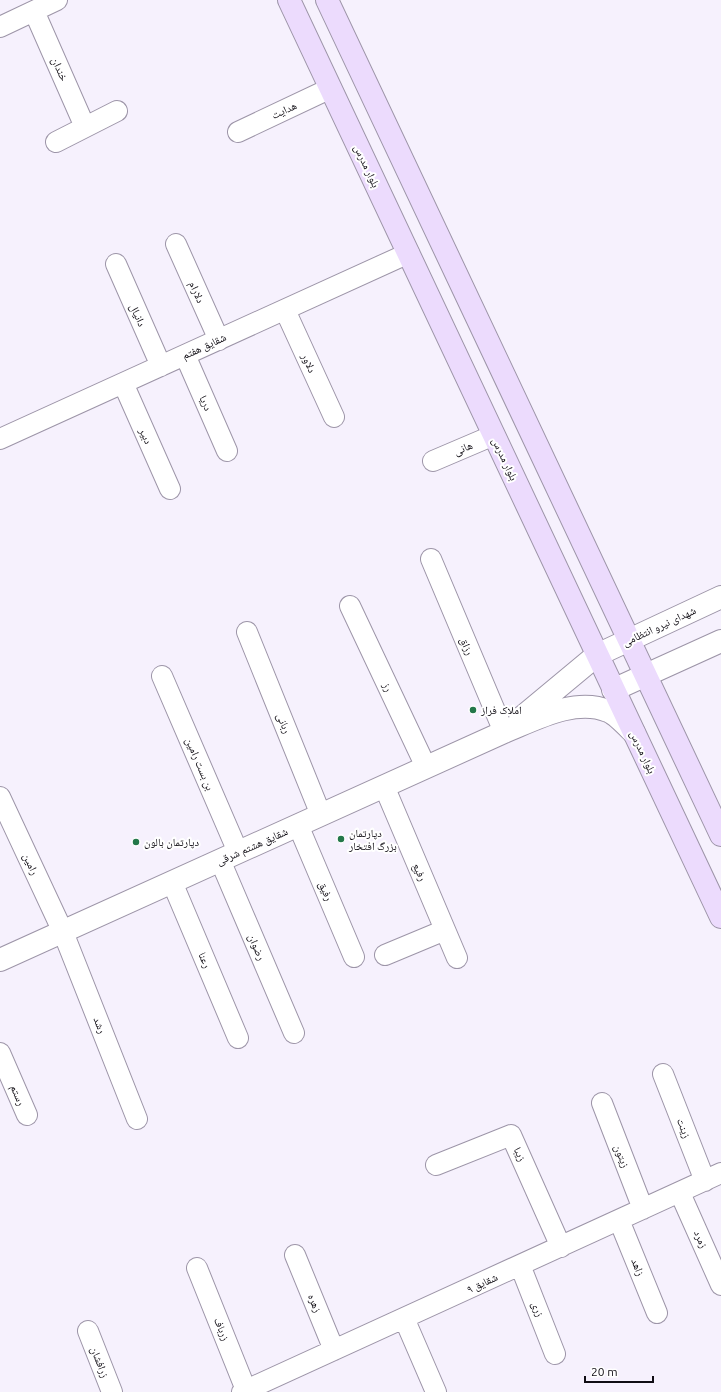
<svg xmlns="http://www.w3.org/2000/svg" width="721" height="1392" font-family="Ubuntu,'Noto Naskh Arabic',sans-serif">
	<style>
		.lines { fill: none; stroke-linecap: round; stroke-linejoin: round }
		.minor-casing { stroke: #9d95a8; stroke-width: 22 }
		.tertiary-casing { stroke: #9d95a8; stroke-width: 24 }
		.secondary-casing { stroke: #9d95a8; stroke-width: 24 }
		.minor { stroke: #fff; stroke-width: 20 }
		.tertiary { stroke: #fff; stroke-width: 22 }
		.secondary { stroke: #ecdbfd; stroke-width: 22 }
		.poi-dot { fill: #237749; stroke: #fff; stroke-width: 1.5 }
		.labels { text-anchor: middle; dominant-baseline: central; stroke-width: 4; stroke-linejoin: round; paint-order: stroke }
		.street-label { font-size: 11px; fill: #100d14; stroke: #fff }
		.poi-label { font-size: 11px; fill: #100d14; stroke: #fff; text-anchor: start }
	</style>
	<rect width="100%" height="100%" fill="#f6f1fd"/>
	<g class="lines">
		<defs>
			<path id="minor" d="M34 11 85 127
				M0 27 57 0
				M238 132 331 88
				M56 142 117 111
				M176 244 219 340
				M116 264 161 366
				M285 310 334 417
				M185 355 227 451
				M123 383 170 489
				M0 439 409 253
				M433 461 494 435
				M431 559 504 732
				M350 606 426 767
				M247 632 321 815
				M162 676 238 852
				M384 786 457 958
				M0 797 63 932 137 1119
				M298 825 354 957
				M220 860 294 1033
				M172 882 238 1038
				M385 955 445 930
				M0 1053 27 1115
				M663 1074 705 1181
				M602 1103 643 1209
				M436 1165 511 1135 561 1247
				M680 1193 721 1285
				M619 1220 657 1313
				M295 1255 334 1350
				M520 1265 555 1354
				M197 1268 246 1390
				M404 1318 436 1392
				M88 1331 112 1392
				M242 1392 721 1173"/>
			<path id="tertiary" d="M613 690 721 641
				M520 719 597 655 721 597
				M0 960 504 732C534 720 575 697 608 711 616 714 627 726 634 733"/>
			<path id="secondary" d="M289 0 721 917
				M327 0 721 835"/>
		</defs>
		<use href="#minor" class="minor-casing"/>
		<use href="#tertiary" class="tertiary-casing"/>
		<use href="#secondary" class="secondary-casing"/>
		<use href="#minor" class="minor"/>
		<use href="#tertiary" class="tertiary"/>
		<use href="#secondary" class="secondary"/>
	</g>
	<g class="poi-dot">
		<circle cx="473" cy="710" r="4"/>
		<circle cx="341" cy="839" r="4"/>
		<circle cx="136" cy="842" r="4"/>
	</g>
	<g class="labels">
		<g class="street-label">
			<text transform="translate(60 69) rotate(66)">خندان</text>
			<text transform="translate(284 110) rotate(-25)">هدایت</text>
			<text transform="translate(367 166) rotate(65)">بلوار مدرس</text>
			<text transform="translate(197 292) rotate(66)">دلارام</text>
			<text transform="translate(138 315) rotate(66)">دانیال</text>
			<text transform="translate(204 346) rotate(-25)">شقایق هفتم</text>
			<text transform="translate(309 363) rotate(66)">دلاور</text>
			<text transform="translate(206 403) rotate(66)">دریا</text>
			<text transform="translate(146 436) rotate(66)">دبیر</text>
			<text transform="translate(463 448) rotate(-23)">هانی</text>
			<text transform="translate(505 459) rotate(65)">بلوار مدرس</text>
			<text transform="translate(659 626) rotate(-25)">شهدای نیرو انتظامی</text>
			<text transform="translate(467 646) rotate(67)">رزاق</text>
			<text transform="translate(388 687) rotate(65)">رز</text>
			<text transform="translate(284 723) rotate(68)">ربانی</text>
			<text transform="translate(643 752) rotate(65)">بلوار مدرس</text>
			<text transform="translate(200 764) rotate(67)">بن بست رامین</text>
			<text transform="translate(252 846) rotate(-24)">شقایق هشتم شرقی</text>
			<text transform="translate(31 864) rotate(65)">رامین</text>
			<text transform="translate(420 872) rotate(67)">رفیع</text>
			<text transform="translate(326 891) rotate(67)">رفیق</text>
			<text transform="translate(257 947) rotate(67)">رضوان</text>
			<text transform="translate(205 960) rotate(67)">رعنا</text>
			<text transform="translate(100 1025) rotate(68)">رشد</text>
			<text transform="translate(18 1095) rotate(67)">رستم</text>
			<text transform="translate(684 1128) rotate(69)">زینت</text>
			<text transform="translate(520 1154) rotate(66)">زیبا</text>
			<text transform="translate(622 1156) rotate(69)">زیتون</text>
			<text transform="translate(701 1239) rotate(66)">زمرد</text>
			<text transform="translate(638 1267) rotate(68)">زاهد</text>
			<text transform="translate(482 1283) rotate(-25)">شقایق ۹</text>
			<text transform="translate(315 1303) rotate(68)">زهره</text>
			<text transform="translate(538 1309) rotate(69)">زری</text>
			<text transform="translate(222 1329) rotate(68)">زرباف</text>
			<text transform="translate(100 1362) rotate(69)">زرافشان</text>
		</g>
		<g class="poi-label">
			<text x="481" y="710">املاک فراز</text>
			<text x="349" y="833">دپارتمان<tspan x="349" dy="13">بزرگ افتخار</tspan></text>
			<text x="144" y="842">دپارتمان بالون</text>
		</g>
	</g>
	<path d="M585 1376v6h68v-6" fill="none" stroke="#100d14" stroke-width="2"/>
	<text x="591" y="1376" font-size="12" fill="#100d14" stroke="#ffffff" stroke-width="3" paint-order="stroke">20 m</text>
</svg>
